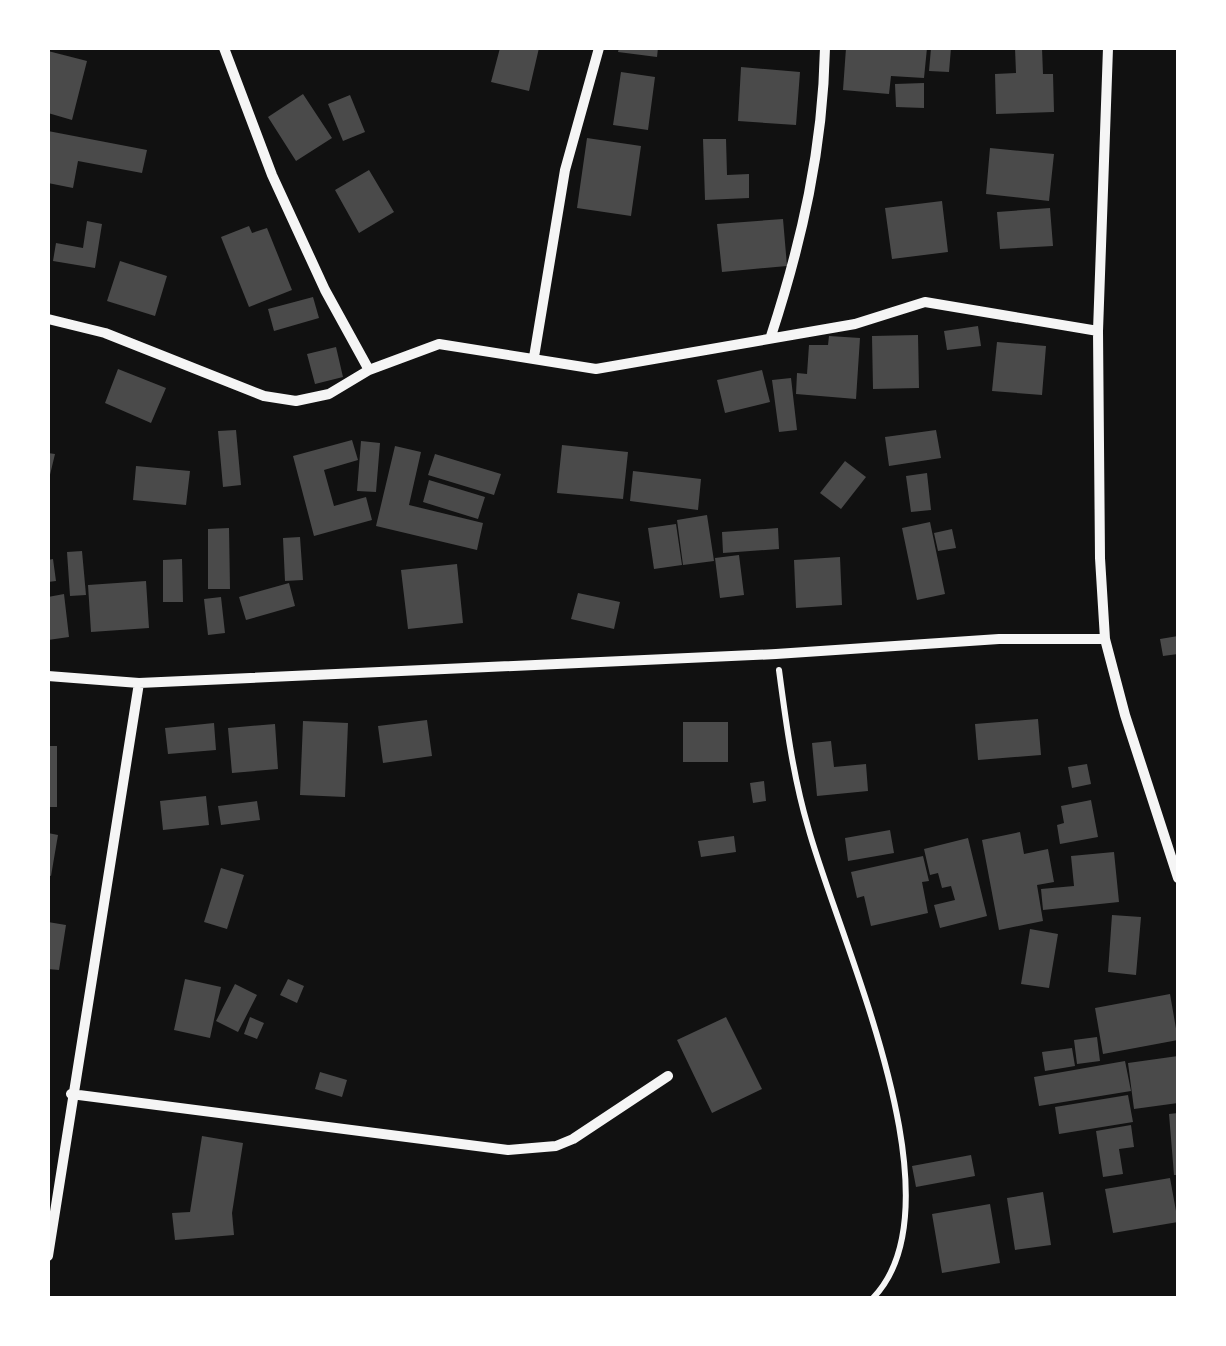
<svg xmlns="http://www.w3.org/2000/svg" width="1226" height="1346" font-family="Manrope,sans-serif">
	<style>
		.building { fill: #4a4a4a }
		.lines { fill: none; stroke-linecap: round; stroke-linejoin: round }
		.path { stroke: #f5f5f5; stroke-width: 6 }
		.minor { stroke: #f5f5f5; stroke-width: 10 }
	</style>
	<rect width="100%" height="100%" fill="#111"/>
	<path class="building" d="M500 48H539L529 91 491 82Z
		M619 48H658L657 57 618 52Z
		M846 48H927L924 78 891 76 889 94 843 90Z
		M931 48H951L949 72 929 71Z
		M1015 48H1042L1043 74H1053L1054 112 996 114 995 74 1016 73Z
		M48 51 87 61 72 120 48 113Z
		M741 67 800 72 796 125 738 121Z
		M621 72 655 77 648 130 613 125Z
		M924 83V108L896 107 895 84Z
		M303 94 332 138 296 161 268 117Z
		M350 95 365 132 343 141 328 104Z
		M48 131 147 150 142 173 78 161 73 188 48 183Z
		M587 138 641 146 631 216 577 208Z
		M703 139H726L727 175 749 174V198L705 200Z
		M990 148 1054 154 1049 201 986 194Z
		M369 170 394 212 359 233 335 190Z
		M942 201 948 252 892 259 885 208Z
		M1050 208 1053 246 1000 249 997 212Z
		M783 219 787 266 722 272 717 224Z
		M87 221 102 224 95 268 53 261 56 243 83 248Z
		M249 226 252 233 267 228 292 290 249 307 221 237Z
		M120 261 167 276 155 316 107 301Z
		M313 297 319 318 274 331 268 309Z
		M978 326 981 346 947 350 944 331Z
		M918 335 919 388 873 389 872 336Z
		M829 336 860 338 856 399 796 394 797 373 807 374 809 345H828Z
		M997 342 1046 346 1042 395 992 391Z
		M336 347 343 377 315 384 307 354Z
		M118 369 166 388 151 423 105 403Z
		M762 370 770 402 725 413 717 380Z
		M791 378 797 430 779 432 772 380Z
		M236 430 241 485 223 487 218 431Z
		M936 430 941 458 889 466 885 437Z
		M352 440 358 460 324 470 334 506 366 497 372 520 314 536 293 456Z
		M361 441 380 443 376 492 357 491Z
		M562 445 628 452 623 499 557 493Z
		M395 446 421 452 409 505 483 523 477 550 376 526Z
		M48 453 55 454 49 479 48 478Z
		M435 454 501 474 494 495 428 475Z
		M845 461 866 477 841 509 820 493Z
		M136 466 190 471 186 505 133 500Z
		M633 471 701 479 698 510 630 501Z
		M927 473 931 510 911 512 906 476Z
		M429 480 485 497 478 519 423 502Z
		M707 515 714 561 683 565 677 520Z
		M930 522 945 594 917 600 902 528Z
		M676 524 682 565 654 569 648 528Z
		M229 528 230 589H208V529Z
		M778 528 779 549 723 553 722 532Z
		M952 529 956 548 938 551 934 533Z
		M300 537 303 580 285 581 283 538Z
		M82 551 86 595 70 596 67 552Z
		M739 555 744 595 720 598 715 558Z
		M840 557 842 605 796 608 794 560Z
		M53 559 56 581 48 582V560Z
		M182 559 183 602H163V560Z
		M457 564 463 623 408 629 401 570Z
		M146 581 149 628 91 632 88 585Z
		M289 583 295 606 246 620 239 597Z
		M578 593 620 602 614 629 571 619Z
		M64 594 69 637 48 640V597Z
		M221 597 225 633 208 635 204 599Z
		M1178 636V654L1163 656 1160 639Z
		M1038 719 1041 755 978 760 975 724Z
		M427 720 432 756 383 763 378 726Z
		M303 721 348 723 345 797 300 795Z
		M683 722H728V762H683Z
		M214 723 216 750 168 754 165 728Z
		M275 724 278 769 232 773 228 728Z
		M831 741 834 767 866 764 868 791 817 796 812 743Z
		M48 746H57V807H48Z
		M1087 764 1091 784 1072 788 1068 767Z
		M764 781 766 801 753 803 750 783Z
		M206 796 209 825 163 830 160 801Z
		M1091 800 1098 837 1060 844 1057 825 1064 823 1061 806Z
		M257 801 260 820 221 825 218 806Z
		M890 830 894 853 848 861 845 838Z
		M1020 832 1024 854 1048 849 1054 882 1037 885 1043 921 999 930 982 840Z
		M48 833 58 835 51 876 48 875Z
		M734 836 736 852 701 857 698 841Z
		M968 838 987 916 940 928 934 905 955 900 951 886 942 888 938 873 930 875 924 849Z
		M1114 852 1119 902 1043 910 1041 889 1074 886 1071 856Z
		M923 856 929 881 922 882 928 913 871 926 864 896 857 898 851 872Z
		M221 868 244 875 227 929 204 922Z
		M1112 915 1141 917 1136 975 1108 972Z
		M48 922 66 925 59 970 48 969Z
		M1030 929 1058 934 1049 988 1021 984Z
		M185 979 221 987 210 1038 174 1030Z
		M288 979 304 986 297 1003 280 995Z
		M235 984 257 995 238 1032 216 1021Z
		M1170 994 1178 1040 1103 1054 1095 1008Z
		M250 1017 264 1023 257 1039 244 1034Z
		M726 1017 762 1089 712 1113 677 1040Z
		M1097 1037 1100 1061 1077 1064 1074 1040Z
		M1072 1048 1075 1066 1045 1071 1042 1052Z
		M1178 1056V1103L1134 1109 1128 1063Z
		M1125 1061 1131 1091 1039 1106 1034 1077Z
		M320 1072 347 1080 342 1097 315 1089Z
		M1128 1095 1133 1122 1059 1134 1055 1107Z
		M1178 1113V1175H1174L1169 1114Z
		M1131 1125 1134 1147 1119 1149 1123 1174 1103 1177 1096 1131Z
		M202 1136 243 1143 232 1213 234 1235 175 1240 172 1213 190 1212Z
		M971 1155 975 1176 916 1187 912 1166Z
		M1170 1178 1178 1222 1113 1233 1105 1189Z
		M1043 1192 1051 1245 1015 1250 1007 1198Z
		M990 1204 1000 1263 942 1273 932 1214Z"/>
	<g class="lines">
		<path class="path" d="M779 670C786 723 793 776 808 827 838 938 965 1203 873 1298"/>
		<path class="minor" d="M224 48 272 175 325 290 369 370
			M1108 48 1098 331 1100 558 1105 639 1125 715 1178 878
			M48 319 105 333 264 396 296 401 329 394 369 370 439 344 596 369 855 324 925 302 1098 331
			M771 336C802 241 823 148 825 48
			M534 357 565 170 599 48
			M48 676 139 683 776 654 999 639H1105
			M71 1094 508 1150 556 1146 573 1139 668 1076
			M48 1256 139 683"/>
	</g>
	<rect width="1226" height="1346" fill="none" stroke="#ffffff" stroke-width="100"/>
</svg>
